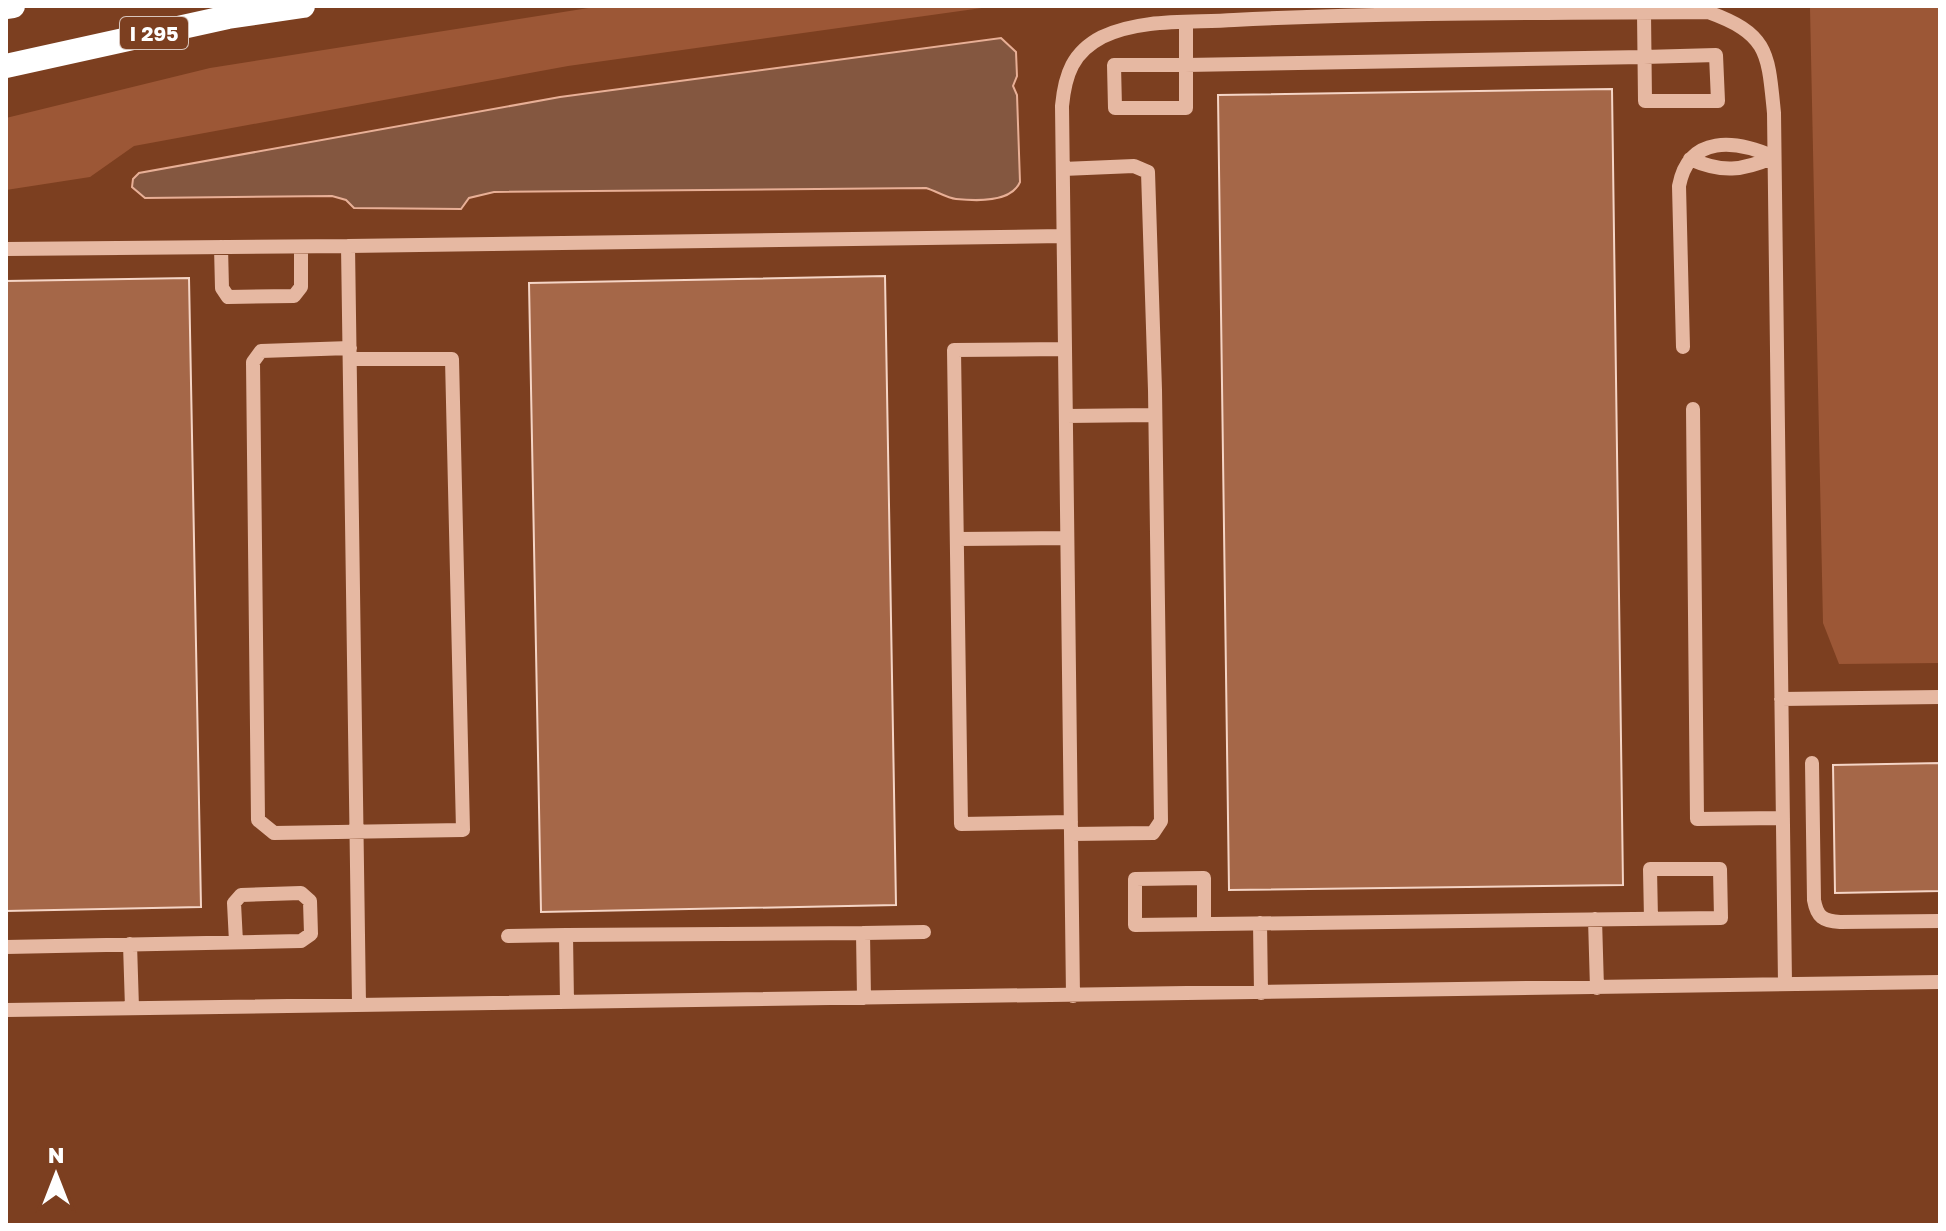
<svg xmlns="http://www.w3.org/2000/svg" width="1946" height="1231" font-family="'Golos Text',sans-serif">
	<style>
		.green { fill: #9c5736 }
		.water { fill: #845740; stroke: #e8af96; stroke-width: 2 }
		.building { fill: #a56748; stroke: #f5d5c6; stroke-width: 2 }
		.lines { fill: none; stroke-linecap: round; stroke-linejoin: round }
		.minor { stroke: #e6b8a2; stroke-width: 14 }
		.highway { stroke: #fff; stroke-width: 24 }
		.labels { text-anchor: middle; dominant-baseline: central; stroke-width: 6; stroke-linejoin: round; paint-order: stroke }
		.shield { fill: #7c3f20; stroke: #d8c5bc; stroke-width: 2 }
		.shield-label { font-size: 20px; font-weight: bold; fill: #fff }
	</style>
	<rect width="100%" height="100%" fill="#7c3f20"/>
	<path class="green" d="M601 6H996L568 66 134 146 90 177 6 190V118L210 68Z
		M1812 6H1940V663L1839 664 1823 623 1810 8Z"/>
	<path class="water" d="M1001 38 1016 52 1017 76 1013 86 1017 95 1020 182C1011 203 976 201 956 199 947 198 936 191 926 188L494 192 469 198 461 209 354 208 346 200 332 196 145 198 132 187 133 179 139 173 560 97Z"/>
	<path class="building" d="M1612 89 1623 885 1229 890 1218 95Z
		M885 276 896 905 541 912 529 283Z
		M189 278 201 907 6 911V281Z
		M1940 763V891L1835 893 1833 765Z"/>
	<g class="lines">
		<path class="minor" d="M1186 23V108H1115L1114 65H1186L1644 57 1716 55 1718 101H1645L1644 13
			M1063 169 1134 166 1148 172 1155 390 1161 821 1153 833 1071 834
			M221 247 222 288 228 297 294 296 301 287V247
			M6 249 348 246
			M1683 347 1679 186C1689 134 1736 140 1774 157 1742 171 1722 173 1690 159
			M350 348 261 351 253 362 258 820 274 833 463 830 452 359H350
			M1065 349 954 350 961 824 1071 822
			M1693 409 1697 819 1783 818
			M1066 416 1155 415
			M957 539 1067 538
			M1781 699 1940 697
			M1812 763 1814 900C1817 917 1823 921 1840 922L1940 921
			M1595 919 1597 988
			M1260 923 1261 993
			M1204 924V878L1135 879V925L1721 918 1720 869H1650L1651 919
			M508 936 566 935
			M130 944 132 1008
			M6 947 301 941 311 934 310 901 301 893 241 895 234 903 236 942
			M1073 996 1062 106C1065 74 1073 52 1102 37 1141 18 1192 23 1234 20 1392 12 1550 13 1708 12 1769 34 1768 53 1774 113L1785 984
			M864 998 863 933 924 932
			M567 1002 566 935 863 933
			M359 1004 348 246 1063 236
			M6 1010 1940 982"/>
		<path class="highway" d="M6 7 13 6
			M6 66 228 17 303 6"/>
	</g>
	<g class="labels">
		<rect class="shield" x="120" y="17" width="68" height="32" rx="6"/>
		<g class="shield-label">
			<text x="154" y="33">I 295</text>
		</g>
	</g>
	<rect width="1946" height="1231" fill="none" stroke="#ffffff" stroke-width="16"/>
	<g transform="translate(56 1175)" stroke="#7c3f20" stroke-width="6" paint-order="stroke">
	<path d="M0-6L14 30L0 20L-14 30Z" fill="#ffffff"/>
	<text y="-12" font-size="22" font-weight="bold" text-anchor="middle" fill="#ffffff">N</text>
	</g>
</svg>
